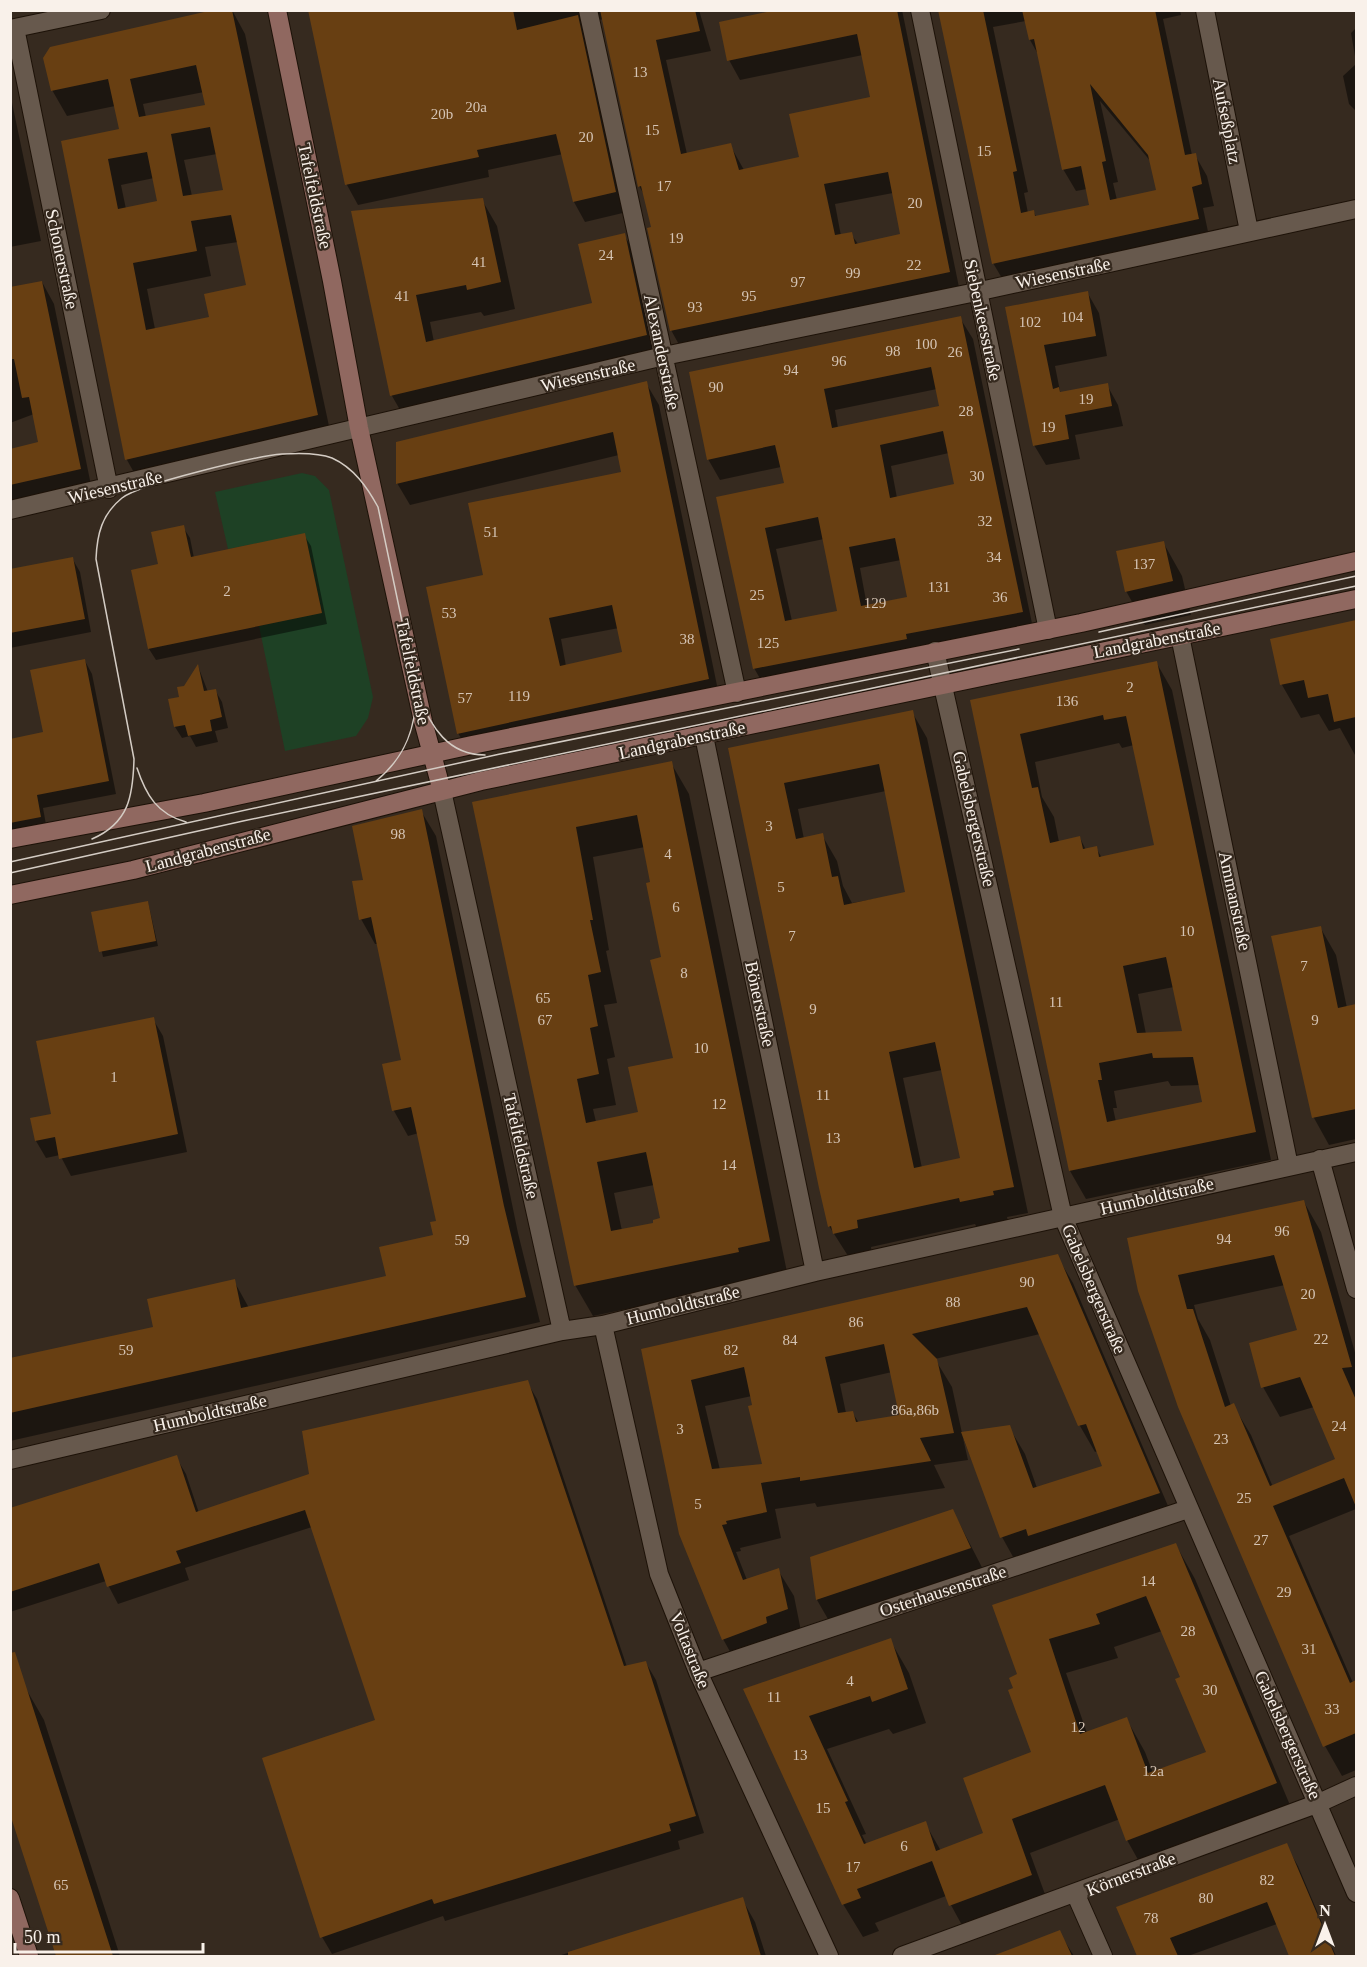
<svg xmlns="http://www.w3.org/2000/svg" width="1367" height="1967" font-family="'Times New Roman',serif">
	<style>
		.green { fill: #1e4125 }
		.shadow { fill: #0007; fill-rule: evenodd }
		.building { fill: #683f12; fill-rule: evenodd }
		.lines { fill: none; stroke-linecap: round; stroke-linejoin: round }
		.street-casing { stroke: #1d1208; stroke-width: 20 }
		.secondary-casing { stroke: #1d1208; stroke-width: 20 }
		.street { stroke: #67594d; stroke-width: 18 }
		.secondary { stroke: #906860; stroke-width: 18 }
		.tram { stroke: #d4ccc4; stroke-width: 1.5 }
		.labels { text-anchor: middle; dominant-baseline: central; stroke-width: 4.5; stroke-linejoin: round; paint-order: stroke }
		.number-label { font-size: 15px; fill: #d5c4b4 }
		.street-label { font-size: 18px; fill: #f9f1ea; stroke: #362a1f }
	</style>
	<rect width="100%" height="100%" fill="#362a1f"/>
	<path class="green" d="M302 473 315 476 329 490 373 697 368 718 356 736 285 751 259 626 322 612 305 534 228 549 215 492Z"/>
	<path class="shadow" d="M232 10 245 34 332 440 141 485 127 460 63 142 120 130 115 106 67 116 52 90ZM204 92 207 106 146 117 143 104ZM217 154 225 192 192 196 184 160ZM154 178 159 202 126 209 121 185ZM238 242 248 286 211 318 155 329 147 289 211 276 205 247Z
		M309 10H699L711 51 666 60 687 154 730 145 744 170 801 159 872 98 863 55 740 80 729 60 784 10H902L960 292 682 350 671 330 653 228 645 196 639 186 603 19 591 22 627 212 585 222 574 202 563 154 488 170 489 177 358 205 347 185ZM893 193 902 235 858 244 851 234 841 236 835 204Z
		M940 10H1180L1181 15 1163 19 1192 155H1195L1207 176 1214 206 1203 208 1210 241 1006 285 993 263ZM1026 21 1030 40 1039 56 1063 169 1076 191 1087 189 1091 206 1037 218 1033 211 1028 213 1024 193 1028 192 993 27ZM1100 101 1152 163 1158 192 1117 200 1113 183 1118 182Z
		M1356 28V62L1351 33Z
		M1356 64V111L1349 104 1343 76Z
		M10 93 41 241 10 247Z
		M482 200 497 226 515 309 484 316 481 312 430 322 434 342 594 304 624 235 640 261 662 362 407 422 392 396 353 212Z
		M42 282 54 304 92 490 10 509V450L40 443 34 414 10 423V289Z
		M1087 292 1099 313 1107 356 1055 366 1060 391 1061 394 1107 385 1118 405 1123 426 1075 435 1080 459 1046 465 1034 445 1006 308Z
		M960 318 973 339 1034 633 766 689 754 668 718 498 786 485 781 467 720 480 708 459 690 373ZM937 389 940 407 838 428 835 410ZM949 453 955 485 897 498 891 466ZM824 539 839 612 792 621 776 549ZM901 560 909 598 867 606 860 568Z
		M646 383 659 405 720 700 471 755 458 733 485 576 623 473 619 455 410 505 397 483ZM619 628 624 653 566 666 561 639Z
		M183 527 190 538 194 558 304 535 311 546 327 624 156 660 149 649 133 571 160 565Z
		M1163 542 1182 576 1191 615 1145 625 1126 591Z
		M72 558 80 572 91 632 10 648V570Z
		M1356 622V754L1355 755 1340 728 1329 731 1319 714 1301 718 1282 685 1272 640Z
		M85 661 92 674 116 794 43 808 47 830 10 838V740L44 734Z
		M1156 662 1172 690 1271 1160 1086 1199 1070 1171 972 702ZM1119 743 1122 748 1134 745 1156 846 1102 858 1096 848 1086 850 1080 838 1059 842 1054 817 1042 797 1035 762ZM1174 987 1184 1033 1146 1034 1138 994ZM1168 1081 1171 1086 1200 1085 1204 1103 1116 1122 1113 1108H1117L1114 1091Z
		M198 666 208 692 215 690 222 702 228 728 215 731 218 742 196 747 190 736 182 738 175 727 185 687Z
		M912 712 927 738 1028 1213 1007 1217 1008 1221 977 1228 975 1224 871 1247 872 1254 850 1259 829 1226 730 750ZM886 791 907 893 852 903 843 886 837 861 822 835 804 839 798 809ZM942 1070 961 1159 922 1168 903 1078Z
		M671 763 689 794 787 1272 755 1282 593 1316 575 1285 474 803ZM645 847 652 883 675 1060 639 1113 596 1122 593 1109 616 1105 607 1059 615 1057 604 1005 617 1003 606 951 609 950 593 857ZM654 1185 661 1220 655 1224 622 1231 614 1193Z
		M421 811 436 836 518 1233 540 1322 10 1441V1360L155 1329 234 1281 249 1308 387 1277 435 1236 437 1222 419 1133 408 1136 394 1111 384 1065 403 1061 378 944H375L361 919 365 881Z
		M148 902 158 946 103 957 93 913Z
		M1320 927 1336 955 1347 1008 1356 1005V1139L1329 1145 1314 1118 1273 937Z
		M153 1019 163 1036 187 1152 71 1176 60 1155 46 1158 36 1141 32 1120 52 1115Z
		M1304 1202 1321 1232 1356 1356V1509L1289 1536 1353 1683 1356 1682V1770L1342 1776 1325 1746 1140 1291ZM1285 1285 1299 1331 1263 1387 1280 1417 1314 1407 1337 1459 1273 1487 1251 1435 1233 1405 1231 1406 1210 1340 1198 1319 1194 1305Z
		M1057 1256 1073 1283 1174 1520 1017 1564 1002 1537 963 1438 968 1460 934 1465 945 1488 817 1507 815 1503 775 1509 781 1538 740 1548 741 1551 736 1552 747 1580 778 1570 794 1596 802 1636 738 1666 723 1639 642 1350ZM1040 1334 1080 1426 1095 1452 1098 1451 1104 1467 1037 1488 1025 1454 1009 1427 962 1433 952 1387 935 1359ZM892 1372 901 1417 859 1423 852 1412 846 1413 840 1384ZM752 1396 764 1465 720 1470 705 1406Z
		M527 1382 537 1399 627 1667 646 1663 656 1680 704 1833 678 1841 680 1849 445 1921 443 1916 332 1954 322 1937 377 1721 312 1527 185 1568 189 1580 118 1604 106 1581 10 1612V1510L176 1457 186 1474 199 1513 311 1475Z
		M953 1511 989 1581 836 1633 817 1600 812 1558Z
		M1176 1545 1195 1579 1295 1817 1146 1874 1127 1840 1120 1819 1030 1853 1050 1908 969 1938 946 1896 875 1923 879 1931 863 1937 843 1904 745 1689 890 1640 909 1673 926 1723 893 1734 889 1729 827 1749 866 1834 862 1835 867 1845 925 1823 941 1851 985 1834 1033 1753 1015 1689 1019 1675 994 1606ZM1162 1631 1182 1678 1208 1753 1153 1773 1145 1752 1126 1718 1087 1733 1066 1673 1118 1658 1114 1647Z
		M25 1687 44 1720 120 1956H58L10 1809Z
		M1286 1845 1298 1866 1336 1956H1291L1277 1924 1188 1956H1139L1118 1908Z
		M742 1899 755 1922 766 1956H558Z
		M1059 1932 1074 1956H995Z"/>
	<path class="building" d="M213 10H232L318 415 125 460 61 141 119 129 108 79 51 91 43 58 50 47ZM196 65 205 105 139 117 130 79ZM210 127 223 190 183 196 171 134ZM147 152 157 201 118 209 108 159ZM231 215 246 285 204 294 209 317 146 330 133 263 197 251 191 221Z
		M308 10H513L517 30 578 15 616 192 573 202 556 134 477 150 479 157 345 185Z
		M600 10H695L700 31 656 40 681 154 731 143 739 170 799 157 789 114 870 97 857 34 727 61 719 22 776 10H897L950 272 670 331 647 228 651 227 641 186 638 187ZM888 172 900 234 855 244 852 232 835 235 824 184Z
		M938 10H983L1017 171 1013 172 1021 213 1034 210 1035 216 1089 205 1081 166 1062 170 1034 39 1029 40 1022 10H1155L1185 155 1196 153 1202 184 1192 187 1199 219 992 264ZM1090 84 1148 155 1156 190 1110 200 1102 162 1106 161Z
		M483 198 501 282 467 290 466 285 416 295 426 342 592 303 578 244 625 233 647 335 390 396 351 211Z
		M42 281 81 469 10 485V449L38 442 29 397 22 398 14 359H10V287Z
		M1088 291 1096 336 1044 345 1053 389 1059 387 1060 392 1108 383 1112 406 1065 415 1069 439 1033 446 1005 307Z
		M961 316 1023 612 906 634 907 639 753 669 716 497 784 483 775 445 707 460 689 372ZM931 367 939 406 832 428 824 389ZM943 431 954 484 890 498 880 445ZM818 517 837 611 785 621 765 528ZM895 538 907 597 861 606 849 547Z
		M647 381 709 679 457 734 426 587 483 575 468 503 621 472 613 432 396 484V442ZM612 605 622 652 560 666 549 618Z
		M184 525 191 557 305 533 322 613 148 649 131 570 158 564 151 532Z
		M1164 541 1173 581 1125 592 1116 551Z
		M73 557 85 619 10 633V569Z
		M1356 620V717L1334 722 1328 694 1308 698 1304 680 1280 685 1270 639Z
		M85 659 109 781 37 795 41 817 10 823V739L43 732 30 670Z
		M1157 661 1256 1132 1069 1171 970 700ZM1103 715 1104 720 1126 716 1154 845 1099 857 1097 846 1083 849 1080 836 1050 843 1038 787 1032 788 1020 734ZM1166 957 1182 1031 1137 1033 1123 966ZM1152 1053 1153 1058 1193 1057 1202 1102 1107 1122 1098 1080H1102L1099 1063Z
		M198 664 204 691 216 689 222 717 210 720 212 731 188 736 185 725 174 727 168 699 179 697 177 687 184 686Z
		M913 710 1014 1187 993 1191 994 1195 960 1202 959 1198 857 1220 858 1228 833 1234 831 1226 828 1227 819 1188 728 748ZM879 764 905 892 844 905 838 876 832 877 823 833 796 839 784 783ZM935 1042 960 1158 914 1168 889 1052Z
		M672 761 770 1241 738 1248 739 1252 574 1286 472 802ZM637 815 650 882 646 883 661 957 650 960 673 1058 628 1067 638 1112 586 1123 577 1079 599 1074 590 1028 598 1026 588 975 601 972 590 920H593L576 827ZM646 1152 660 1218 653 1220V1223L611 1231 597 1162Z
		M422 809 504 1206 526 1297 10 1413V1358L153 1327 147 1299 235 1279 241 1308 386 1276 379 1247 433 1235 430 1222 436 1221 411 1107 392 1111 382 1064 401 1060 371 917 359 920 352 881 363 880 352 826Z
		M148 901 156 941 99 952 91 912Z
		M1321 926 1338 1008 1356 1004V1109L1312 1118 1271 936Z
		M154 1017 178 1134 59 1159 55 1137 35 1141 30 1118 51 1114 36 1041Z
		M1304 1200 1352 1367 1342 1368 1356 1400V1507L1344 1478 1273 1506 1350 1683 1356 1680V1733L1323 1747 1178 1407 1138 1291 1127 1238ZM1274 1255 1297 1330 1249 1343 1261 1388 1300 1377 1335 1459 1270 1486 1234 1403 1225 1407 1193 1309H1187L1178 1275Z
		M1058 1254 1160 1493 1028 1536 1026 1529 1000 1538 961 1432 1010 1425 1033 1488 1102 1466 1086 1424 1078 1426 1027 1307 912 1334 937 1359 954 1433 920 1438 931 1461 800 1481V1477L761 1483 767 1512 726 1521 727 1524 722 1525 743 1580 779 1568 788 1609 766 1617 767 1623 722 1640 679 1534 641 1349ZM884 1344 899 1415 856 1422 853 1411 838 1413 825 1357ZM744 1367 752 1405 748 1406 762 1464 712 1469 691 1380Z
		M528 1380 624 1666 646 1661 696 1816 669 1824 671 1831 434 1904 432 1899 320 1938 262 1758 375 1720 305 1510 176 1551 181 1563 107 1587 99 1563 10 1592V1508L177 1455 196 1512 309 1474 302 1431Z
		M953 1509 971 1548 816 1600 810 1557Z
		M1176 1543 1277 1783 1126 1841 1105 1785 1012 1819 1032 1875 949 1906 932 1861 857 1889 861 1898 842 1905 743 1689 891 1638 908 1689 872 1702 870 1696 809 1716 848 1801 845 1802 864 1844 926 1821 936 1851 983 1833 963 1778 1031 1752 1008 1690 1013 1688 1009 1678 1017 1674 992 1605ZM1146 1596 1180 1677 1175 1679 1206 1752 1148 1773 1127 1717 1080 1734 1049 1639 1100 1624 1096 1614Z
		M15 1652 113 1956H56L10 1814V1653Z
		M1287 1843 1335 1956H1289L1267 1902 1170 1938 1178 1956H1137L1116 1907Z
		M743 1897 761 1956H568V1952Z
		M1060 1930 1072 1956H995V1955Z"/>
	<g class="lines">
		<defs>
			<path id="street" d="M588 10 737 693
				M920 10 1048 630
				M1205 10 1249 231
				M15 28 109 489
				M10 29 101 10
				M10 510 664 356 976 292 1356 209
				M1180 636 1289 1166
				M935 651 1063 1217 1356 1893
				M704 736 815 1272
				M442 791 562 1331
				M1320 1159 1356 1289
				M603 1325 659 1574 698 1672 829 1956
				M10 1460 562 1331 603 1325 815 1272 1356 1152
				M698 1672 1188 1509
				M1076 1895 1103 1956
				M902 1956 1319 1803 1356 1786"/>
			<path id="secondary" d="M277 10 332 281 359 428 423 721 442 791
				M10 839 204 803 472 745 1081 623 1356 561
				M10 895 133 870 481 781 1356 599
				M10 1898 29 1956"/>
		</defs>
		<use href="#street" class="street-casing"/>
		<use href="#secondary" class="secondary-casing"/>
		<use href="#street" class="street"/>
		<use href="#secondary" class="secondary"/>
		<path class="tram" d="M1099 632 1356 576
			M419 696C431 727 448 755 485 755
			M137 768C146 795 157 814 186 822
			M92 839C129 823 133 796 134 759L96 559C97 534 102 514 122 498 139 484 257 456 282 454 297 453 317 452 332 458 354 468 367 487 378 507L416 688C417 726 406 757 376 781
			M10 862 500 754 1019 649
			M10 873 243 821 1356 586"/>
	</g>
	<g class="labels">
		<g class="number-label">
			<text x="640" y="72">13</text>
			<text x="476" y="107">20a</text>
			<text x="442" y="114">20b</text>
			<text x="652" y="130">15</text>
			<text x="586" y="137">20</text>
			<text x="984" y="151">15</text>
			<text x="664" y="186">17</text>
			<text x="915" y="203">20</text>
			<text x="676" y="238">19</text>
			<text x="606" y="255">24</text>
			<text x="479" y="262">41</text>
			<text x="914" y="265">22</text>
			<text x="853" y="273">99</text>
			<text x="798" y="282">97</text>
			<text x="402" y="296">41</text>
			<text x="749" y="296">95</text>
			<text x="695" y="307">93</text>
			<text x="1072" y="317">104</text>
			<text x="1030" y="322">102</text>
			<text x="926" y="344">100</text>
			<text x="893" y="351">98</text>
			<text x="955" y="352">26</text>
			<text x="839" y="361">96</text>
			<text x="791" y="370">94</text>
			<text x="716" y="387">90</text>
			<text x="1086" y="399">19</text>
			<text x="966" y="411">28</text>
			<text x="1048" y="427">19</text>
			<text x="977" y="476">30</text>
			<text x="985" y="521">32</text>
			<text x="491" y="532">51</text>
			<text x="994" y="557">34</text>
			<text x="1144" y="564">137</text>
			<text x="939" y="587">131</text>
			<text x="227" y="591">2</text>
			<text x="757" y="595">25</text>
			<text x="1000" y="597">36</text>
			<text x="875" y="603">129</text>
			<text x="449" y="613">53</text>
			<text x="687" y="639">38</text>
			<text x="768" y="643">125</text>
			<text x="1130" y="687">2</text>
			<text x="519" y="696">119</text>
			<text x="465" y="698">57</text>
			<text x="1067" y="701">136</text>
			<text x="769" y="826">3</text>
			<text x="398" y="834">98</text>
			<text x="668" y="854">4</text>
			<text x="781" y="887">5</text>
			<text x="676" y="907">6</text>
			<text x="1187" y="931">10</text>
			<text x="792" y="936">7</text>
			<text x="1304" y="966">7</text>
			<text x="684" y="973">8</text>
			<text x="543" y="998">65</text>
			<text x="1056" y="1002">11</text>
			<text x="813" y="1009">9</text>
			<text x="545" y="1020">67</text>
			<text x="1315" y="1020">9</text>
			<text x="701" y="1048">10</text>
			<text x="114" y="1077">1</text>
			<text x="823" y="1095">11</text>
			<text x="719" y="1104">12</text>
			<text x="833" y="1138">13</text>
			<text x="729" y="1165">14</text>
			<text x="1282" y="1231">96</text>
			<text x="1224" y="1239">94</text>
			<text x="462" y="1240">59</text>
			<text x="1027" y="1282">90</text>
			<text x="1308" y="1294">20</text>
			<text x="953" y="1302">88</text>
			<text x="856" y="1322">86</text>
			<text x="1321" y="1339">22</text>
			<text x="790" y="1340">84</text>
			<text x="126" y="1350">59</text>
			<text x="731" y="1350">82</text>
			<text x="915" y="1410">86a,86b</text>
			<text x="1339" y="1426">24</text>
			<text x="680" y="1429">3</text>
			<text x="1221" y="1439">23</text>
			<text x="1244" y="1498">25</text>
			<text x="698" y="1504">5</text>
			<text x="1261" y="1540">27</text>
			<text x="1148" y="1581">14</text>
			<text x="1284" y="1592">29</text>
			<text x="1188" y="1631">28</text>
			<text x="1309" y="1649">31</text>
			<text x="850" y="1681">4</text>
			<text x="1210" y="1690">30</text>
			<text x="774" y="1697">11</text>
			<text x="1332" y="1709">33</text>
			<text x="1078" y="1727">12</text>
			<text x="800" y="1755">13</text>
			<text x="1153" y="1771">12a</text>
			<text x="823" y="1808">15</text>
			<text x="904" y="1846">6</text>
			<text x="853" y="1867">17</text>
			<text x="1267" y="1880">82</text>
			<text x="61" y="1885">65</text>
			<text x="1206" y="1898">80</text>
			<text x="1151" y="1918">78</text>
		</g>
		<g class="street-label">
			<text transform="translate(1227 121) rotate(79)">Aufseßplatz</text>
			<text transform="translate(315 196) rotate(78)">Tafelfeldstraße</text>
			<text transform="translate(62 259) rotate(78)">Schonerstraße</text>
			<text transform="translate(1063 273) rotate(-12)">Wiesenstraße</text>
			<text transform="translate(983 320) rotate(78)">Siebenkeesstraße</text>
			<text transform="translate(662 352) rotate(78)">Alexanderstraße</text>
			<text transform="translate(588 375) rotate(-13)">Wiesenstraße</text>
			<text transform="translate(115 487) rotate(-13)">Wiesenstraße</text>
			<text transform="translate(1157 640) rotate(-11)">Landgrabenstraße</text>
			<text transform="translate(413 672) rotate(78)">Tafelfeldstraße</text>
			<text transform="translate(682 740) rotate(-12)">Landgrabenstraße</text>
			<text transform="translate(974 819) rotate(77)">Gabelsbergerstraße</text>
			<text transform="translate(208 850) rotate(-15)">Landgrabenstraße</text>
			<text transform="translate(1235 901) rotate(78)">Ammanstraße</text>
			<text transform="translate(760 1004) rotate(78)">Bönerstraße</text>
			<text transform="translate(521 1146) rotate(77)">Tafelfeldstraße</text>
			<text transform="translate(1157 1196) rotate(-13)">Humboldtstraße</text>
			<text transform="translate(1094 1289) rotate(67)">Gabelsbergerstraße</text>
			<text transform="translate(683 1305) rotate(-14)">Humboldtstraße</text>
			<text transform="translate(210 1413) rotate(-13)">Humboldtstraße</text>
			<text transform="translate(943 1591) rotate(-18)">Osterhausenstraße</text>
			<text transform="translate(690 1650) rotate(68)">Voltastraße</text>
			<text transform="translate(1288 1735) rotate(66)">Gabelsbergerstraße</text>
			<text transform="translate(1131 1874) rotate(-21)">Körnerstraße</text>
		</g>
	</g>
	<rect width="1367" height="1967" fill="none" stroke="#f9f1ea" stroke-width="24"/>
	<g transform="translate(1325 1925)" stroke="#362a1f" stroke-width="4.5" paint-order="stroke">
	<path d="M0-4.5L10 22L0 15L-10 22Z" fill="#f9f1ea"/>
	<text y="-9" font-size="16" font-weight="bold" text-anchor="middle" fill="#f9f1ea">N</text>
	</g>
	<path d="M15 1943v9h188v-9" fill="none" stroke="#f9f1ea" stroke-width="3"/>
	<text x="24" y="1943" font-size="18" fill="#f9f1ea" stroke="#362a1f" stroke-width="4.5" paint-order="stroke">50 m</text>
</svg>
